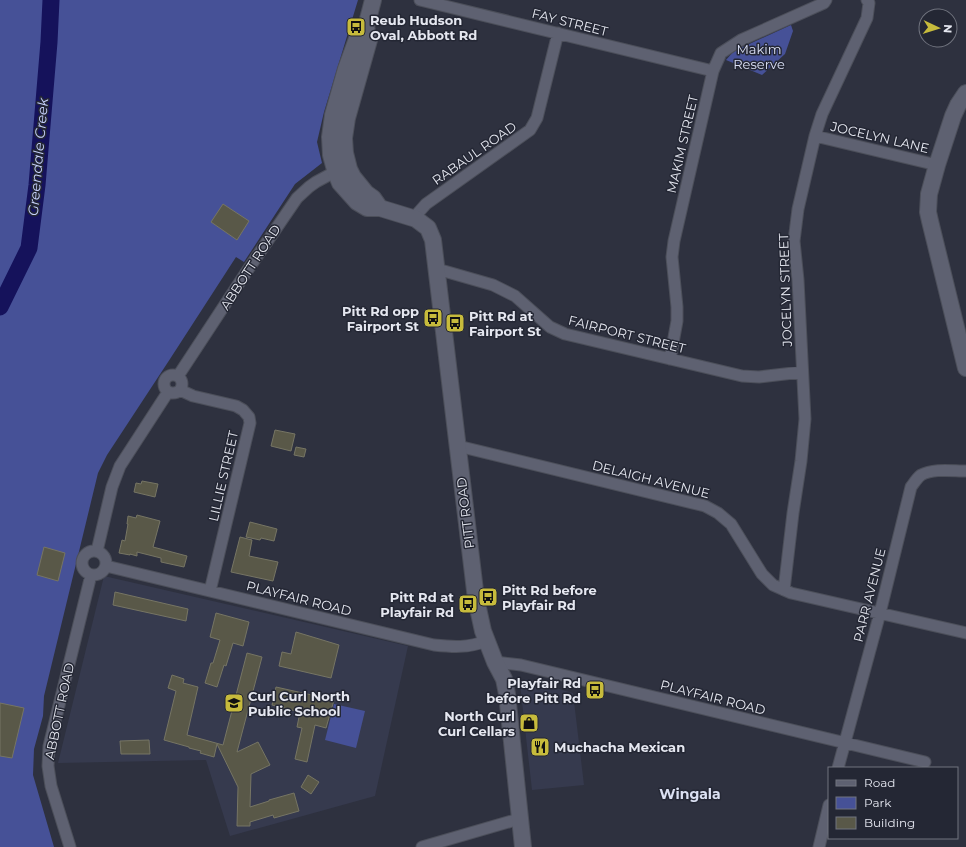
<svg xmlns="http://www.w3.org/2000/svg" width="966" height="847" font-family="Montserrat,sans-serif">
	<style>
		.built { fill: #363a4e }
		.green { fill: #465197 }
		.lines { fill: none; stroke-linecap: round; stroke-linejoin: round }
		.river { stroke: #15125b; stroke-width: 17 }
		.building { fill: #595848; stroke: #767564 }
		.street-casing { stroke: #4c4f5a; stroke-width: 13 }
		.secondary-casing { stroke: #4c4f5a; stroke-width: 18 }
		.street { stroke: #5e6171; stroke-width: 11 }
		.secondary { stroke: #5e6171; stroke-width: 16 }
		.labels { text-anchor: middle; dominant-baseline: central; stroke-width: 3; stroke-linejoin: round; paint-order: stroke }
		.poi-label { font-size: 13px; font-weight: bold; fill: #e5e7f0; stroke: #242734; text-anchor: start }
		.street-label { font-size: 13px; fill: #e5e7f0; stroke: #242734 }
		.park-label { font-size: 13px; fill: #dbe0f6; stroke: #242734 }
		.water-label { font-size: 14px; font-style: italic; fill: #c6d0fc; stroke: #242734 }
		.neighbourhood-label { font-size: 14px; font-weight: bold; fill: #dbe0f2; stroke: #242734 }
	</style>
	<rect width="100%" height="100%" fill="#2e313f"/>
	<path class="built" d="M104 576 408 646 375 796 230 836 206 760 58 763Z
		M525 679 573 693 584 785 532 790 520 684Z"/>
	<path class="green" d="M0 0H358L324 112 317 142 322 163 295 184 244 262 236 257 170 359 107 455 98 473 44 696 43 716 34 749 33 775 54 847H0Z
		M791 25 793 31 785 54 762 75 726 60 734 51Z
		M334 704 365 711 356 748 325 740Z"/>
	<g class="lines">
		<path class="river" d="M0 307 29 248 37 185 49 42 51 0"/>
	</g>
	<path class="building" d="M223 204 249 221 237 240 211 222Z
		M275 430 295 434 291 451 271 446Z
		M296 447 306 449 304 457 294 455Z
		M142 481 158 484 155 497 134 492 136 483 141 484Z
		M137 515 160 521 153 547 187 556 184 567 161 562V558L137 552V556L130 554V555L119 553 122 540 125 541 128 524H127L128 516 136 518Z
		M250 522 277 529 274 541 261 538 260 540 246 537Z
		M240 537 252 540 249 556 278 562 273 581 231 572Z
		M44 547 65 553 58 581 37 575Z
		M115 592 188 609 186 621 113 605Z
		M216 613 249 622 243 646 233 643 226 666 224 665 217 687 205 683 211 663H213L220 640 210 637Z
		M296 632 339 645 331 678 279 666 282 652 291 654Z
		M247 653 262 657 237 752 258 742 270 765 251 774 250 807 269 801V800L294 793 299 811 274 818 273 815 250 822V826H237L238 787 217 744 214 757 200 753 201 751 189 748V747L164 740 176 691 168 688 172 675 184 679 183 683 198 687 187 735 223 745Z
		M276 687 334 700 326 728 315 725 307 762 295 759 302 728 297 727 300 712 272 705Z
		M0 703 24 708 12 758 0 756Z
		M149 740 150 754H121L120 741Z
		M308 775 319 782 311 794 301 787Z"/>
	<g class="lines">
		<defs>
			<path id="street" d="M420 0 713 71
				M815 136 937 165
				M416 219 418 213 426 204 530 130 537 118 558 33
				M437 269 493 285 515 296 550 327 565 334 742 376 759 377 802 372
				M670 359 677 321V307L672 257 674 241 713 71 721 53 741 40 824 3 826 0
				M164 384a9 9 0 1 1 18 0a9 9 0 1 1-18 0Z
				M178 376 247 271 297 198 309 187 316 182 329 175 342 171
				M180 390 193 396 236 406 243 410 249 417 250 423 210 591
				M458 446 705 506 718 513 731 524 762 574 773 585 791 593 966 633
				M97 551 112 487 120 466 168 392
				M82 563a12 12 0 1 1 24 0a12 12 0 1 1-24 0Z
				M106 566 434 645C453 647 468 648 486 641
				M784 590 793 513 801 461 805 419 798 280 794 241 798 209 815 136 822 114 867 18 869 3 867 0
				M495 662 521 665 925 762
				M838 768 880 613 911 487C914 483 917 478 921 475 934 468 952 471 966 471
				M70 847 51 786 48 766 49 746 91 575
				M422 847 519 819
				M819 847 829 805"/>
			<path id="secondary" d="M373 0 366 27 369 40 347 118 344 138 345 153 349 169 353 177 366 193 373 198 380 208
				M366 27 358 36 346 69 333 115 330 137 331 155 336 173 340 183 357 202 367 208H380L416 219 428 228 433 240 476 599 483 631 495 662 504 679 507 694 523 847
				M966 93 958 105 953 116 937 165 929 194 928 212 930 221 966 368"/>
		</defs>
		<use href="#street" class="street-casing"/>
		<use href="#secondary" class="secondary-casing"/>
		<use href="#street" class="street"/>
		<use href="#secondary" class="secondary"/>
	</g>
	<defs>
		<symbol id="bus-square" viewBox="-11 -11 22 22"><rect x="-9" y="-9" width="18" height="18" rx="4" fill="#c7bb3c" stroke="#242734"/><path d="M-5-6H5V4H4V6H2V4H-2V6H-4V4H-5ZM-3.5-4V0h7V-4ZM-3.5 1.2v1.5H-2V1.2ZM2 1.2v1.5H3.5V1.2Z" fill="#111"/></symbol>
		<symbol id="school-square" viewBox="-11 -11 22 22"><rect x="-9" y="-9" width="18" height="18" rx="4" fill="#c7bb3c" stroke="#242734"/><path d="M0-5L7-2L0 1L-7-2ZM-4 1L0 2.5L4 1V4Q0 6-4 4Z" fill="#111"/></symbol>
		<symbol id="shop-square" viewBox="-11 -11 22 22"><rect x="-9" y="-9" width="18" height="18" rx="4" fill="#c7bb3c" stroke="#242734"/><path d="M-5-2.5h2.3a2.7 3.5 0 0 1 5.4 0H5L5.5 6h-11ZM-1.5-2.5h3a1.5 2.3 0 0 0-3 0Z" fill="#111"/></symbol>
		<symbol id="restaurant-square" viewBox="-11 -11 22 22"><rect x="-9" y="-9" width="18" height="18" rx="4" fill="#c7bb3c" stroke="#242734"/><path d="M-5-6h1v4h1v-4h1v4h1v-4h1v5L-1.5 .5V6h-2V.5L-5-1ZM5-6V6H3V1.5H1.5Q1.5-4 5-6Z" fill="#111"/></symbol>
	</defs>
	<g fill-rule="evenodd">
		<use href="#bus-square" x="345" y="16" width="22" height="22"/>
		<use href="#bus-square" x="422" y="307" width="22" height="22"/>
		<use href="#bus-square" x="444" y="312" width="22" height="22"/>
		<use href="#bus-square" x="477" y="586" width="22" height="22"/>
		<use href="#bus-square" x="457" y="593" width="22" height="22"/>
		<use href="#bus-square" x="584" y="679" width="22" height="22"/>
		<use href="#school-square" x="223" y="692" width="22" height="22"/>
		<use href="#shop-square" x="518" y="712" width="22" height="22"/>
		<use href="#restaurant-square" x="529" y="736" width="22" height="22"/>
	</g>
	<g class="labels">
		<g class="poi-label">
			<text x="370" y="20">Reub Hudson<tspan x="370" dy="15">Oval, Abbott Rd</tspan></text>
			<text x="419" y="311" text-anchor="end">Pitt Rd opp<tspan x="419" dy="15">Fairport St</tspan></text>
			<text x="469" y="316">Pitt Rd at<tspan x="469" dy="15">Fairport St</tspan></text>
			<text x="502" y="590">Pitt Rd before<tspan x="502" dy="15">Playfair Rd</tspan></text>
			<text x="454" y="597" text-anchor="end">Pitt Rd at<tspan x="454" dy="15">Playfair Rd</tspan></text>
			<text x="581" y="683" text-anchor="end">Playfair Rd<tspan x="581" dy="15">before Pitt Rd</tspan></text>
			<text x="248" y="696">Curl Curl North<tspan x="248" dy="15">Public School</tspan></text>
			<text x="515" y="716" text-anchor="end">North Curl<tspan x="515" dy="15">Curl Cellars</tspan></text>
			<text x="554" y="747">Muchacha Mexican</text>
		</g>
		<g class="street-label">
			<text transform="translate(570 22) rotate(14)">FAY STREET</text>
			<text transform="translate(880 137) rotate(13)">JOCELYN LANE</text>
			<text transform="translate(682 144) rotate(-77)">MAKIM STREET</text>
			<text transform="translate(474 153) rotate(-35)">RABAUL ROAD</text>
			<text transform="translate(250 267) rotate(-57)">ABBOTT ROAD</text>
			<text transform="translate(785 290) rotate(-92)">JOCELYN STREET</text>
			<text transform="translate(627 334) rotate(14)">FAIRPORT STREET</text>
			<text transform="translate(223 476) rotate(-77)">LILLIE STREET</text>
			<text transform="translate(651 479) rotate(14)">DELAIGH AVENUE</text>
			<text transform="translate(465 513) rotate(-97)">PITT ROAD</text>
			<text transform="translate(869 595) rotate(-76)">PARR AVENUE</text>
			<text transform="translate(299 598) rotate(14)">PLAYFAIR ROAD</text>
			<text transform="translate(713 697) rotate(14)">PLAYFAIR ROAD</text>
			<text transform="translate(59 711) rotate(-78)">ABBOTT ROAD</text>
		</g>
		<g class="park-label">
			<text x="759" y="49">Makim<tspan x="759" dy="15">Reserve</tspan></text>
		</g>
		<g class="water-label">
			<text transform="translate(38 157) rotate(-85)">Greendale Creek</text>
		</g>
		<g class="neighbourhood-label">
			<text x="690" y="794">Wingala</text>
		</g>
	</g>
	<rect x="828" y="767" width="130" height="72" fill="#242734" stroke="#71747f"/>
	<rect x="836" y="780" width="20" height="6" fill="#5e6171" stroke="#71747f"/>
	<text x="864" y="787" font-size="12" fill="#e5e7f0">Road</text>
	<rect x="836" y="797" width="20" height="12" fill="#465197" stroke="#71747f"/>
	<text x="864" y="807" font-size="12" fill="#e5e7f0">Park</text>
	<rect x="836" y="817" width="20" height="12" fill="#595848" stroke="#71747f"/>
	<text x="864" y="827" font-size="12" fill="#e5e7f0">Building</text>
	<g transform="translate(938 28) rotate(94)"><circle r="19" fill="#242734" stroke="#71747f"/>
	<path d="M0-3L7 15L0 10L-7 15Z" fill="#c7bb3c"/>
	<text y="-6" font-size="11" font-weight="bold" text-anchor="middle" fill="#e5e7f0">N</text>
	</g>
</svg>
